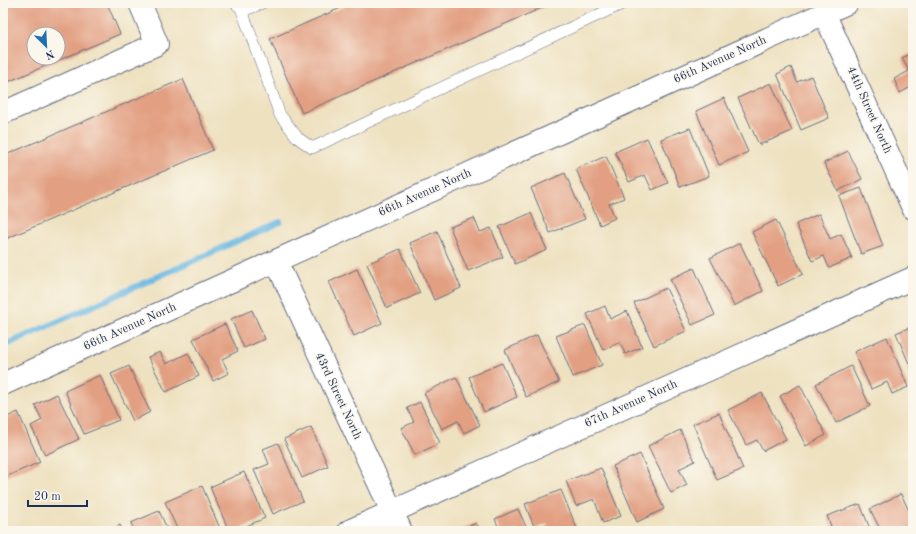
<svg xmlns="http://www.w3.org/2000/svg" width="916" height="534" font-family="'Old Standard TT',serif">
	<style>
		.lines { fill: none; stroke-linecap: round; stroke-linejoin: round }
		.stream { stroke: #67b7e2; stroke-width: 6 }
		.building { fill: #e29f81; fill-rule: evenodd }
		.service-casing { stroke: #656d80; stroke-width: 12 }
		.minor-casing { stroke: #656d80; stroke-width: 24 }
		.service { stroke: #fff; stroke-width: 11 }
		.minor { stroke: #fff; stroke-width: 22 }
		.labels { text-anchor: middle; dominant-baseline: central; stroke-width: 3; stroke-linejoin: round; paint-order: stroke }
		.street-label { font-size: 12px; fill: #1b2f5e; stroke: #fbf7ec }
	</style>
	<rect width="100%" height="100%" fill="#fbf7ec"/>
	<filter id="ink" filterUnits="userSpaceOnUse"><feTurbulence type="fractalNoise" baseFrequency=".025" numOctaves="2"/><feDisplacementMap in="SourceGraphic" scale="8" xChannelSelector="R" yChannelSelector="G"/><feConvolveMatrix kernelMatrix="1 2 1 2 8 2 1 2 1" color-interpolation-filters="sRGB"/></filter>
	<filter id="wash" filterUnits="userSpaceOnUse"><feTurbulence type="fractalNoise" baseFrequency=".012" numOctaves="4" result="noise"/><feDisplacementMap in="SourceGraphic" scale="16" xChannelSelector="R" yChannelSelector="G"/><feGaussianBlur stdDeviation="0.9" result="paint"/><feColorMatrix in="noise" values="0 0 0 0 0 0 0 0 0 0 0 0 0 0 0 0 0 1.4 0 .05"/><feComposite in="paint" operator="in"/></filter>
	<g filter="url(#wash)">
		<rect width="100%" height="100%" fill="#eee1c0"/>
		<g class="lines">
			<path class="stream" d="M3 346 280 222"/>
		</g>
		<g id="blocks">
			<path class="building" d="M3 3H107L120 34 3 84ZM34 34H58V58H34Z
				M352 3H553L302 113 270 39Z
				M913 52V86L900 93 894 79 909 71 902 58Z
				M791 67 797 82 811 76 829 118 801 130 777 74Z
				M183 79 213 150 3 240V156Z
				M771 83 792 131 759 145 738 98Z
				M724 98 748 152 719 165 696 111Z
				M690 128 709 176 680 187 661 139Z
				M647 138 668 183 652 190 645 175 629 182 615 152Z
				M848 151 862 179 838 191 824 163Z
				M606 156 624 198 609 204 615 218 600 225 576 169Z
				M565 173 585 219 550 233 531 188Z
				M861 188 883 246 861 254 839 196Z
				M531 213 547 250 515 264 499 227Z
				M819 214 830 239 841 234 852 258 829 268 824 256 812 261 796 224Z
				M474 218 480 232 491 228 503 257 468 271 450 227Z
				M776 220 803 274 778 286 752 232Z
				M437 231 461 288 434 300 410 243Z
				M740 243 763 291 734 306 710 258Z
				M400 249 420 293 387 308 367 264Z
				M694 268 715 315 692 325 670 279Z
				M357 269 382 323 354 336 329 282Z
				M666 288 686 331 654 346 634 303Z
				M605 306 610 319 627 311 642 347 625 354 620 342 603 350 587 314Z
				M252 310 265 339 244 348 231 319Z
				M225 324 238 351 222 359 229 373 213 381 193 339Z
				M585 325 602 365 573 377 556 336Z
				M913 326V373L896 333Z
				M537 335 559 382 526 397 505 350Z
				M887 337 908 387 892 394 887 382 871 389 854 352Z
				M160 352 166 364 188 353 199 376 166 392 148 357Z
				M502 363 517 397 484 412 469 377Z
				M129 366 150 412 133 421 111 374Z
				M851 366 870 406 836 423 816 384Z
				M100 375 119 420 84 434 65 391Z
				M456 377 480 425 464 433 458 421 442 429 424 393Z
				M800 385 826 435 806 446 780 396Z
				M762 393 786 439 763 451 757 440 746 445 728 410Z
				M57 394 79 439 45 455 31 426 42 420 35 405Z
				M420 402 440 443 415 455 401 428 414 422 407 408Z
				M18 412 40 462 5 477 3 472V419Z
				M719 413 743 469 717 480 693 424Z
				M311 427 328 466 302 478 284 439Z
				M680 430 695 461 679 469 687 485 671 493 648 446Z
				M278 443 303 501 273 514 254 470 269 464 263 449Z
				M640 454 664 509 637 522 613 466Z
				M601 468 621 516 603 523 594 499 576 506 566 481Z
				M244 472 265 518 235 531H229L210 487Z
				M202 486 221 531H178L165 502Z
				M561 490 578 531H550L547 524 535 529 525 504Z
				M901 494 913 519V531H881L870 509Z
				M860 504 871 531H833L827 516Z
				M518 509 528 531H500L495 519Z
				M159 511 168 531H134L131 523Z
				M476 523 480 531H458Z
				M120 525 123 531H107Z"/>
		</g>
	</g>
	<g filter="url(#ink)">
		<use href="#blocks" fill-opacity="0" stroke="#656d80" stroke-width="1"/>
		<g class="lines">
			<defs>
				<path id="service" d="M235 3C245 13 251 8 262 3
					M241 8 280 115 298 138 312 148 624 3"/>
				<path id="minor" d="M824 13 913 208
					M3 113 157 44 140 3
					M276 261 401 531
					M3 384 847 3
					M349 531 913 278"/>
			</defs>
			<use href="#service" class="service-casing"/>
			<use href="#minor" class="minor-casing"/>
			<use href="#service" class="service"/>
			<use href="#minor" class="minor"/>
		</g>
	</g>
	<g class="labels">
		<g class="street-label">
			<text transform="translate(720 60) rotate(-24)">66th Avenue North</text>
			<text transform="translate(869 110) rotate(66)">44th Street North</text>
			<text transform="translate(425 193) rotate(-24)">66th Avenue North</text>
			<text transform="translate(130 327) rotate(-24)">66th Avenue North</text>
			<text transform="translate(338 396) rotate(65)">43rd Street North</text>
			<text transform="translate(631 404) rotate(-24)">67th Avenue North</text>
		</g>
	</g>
	<rect width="916" height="534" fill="none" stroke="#fbf7ec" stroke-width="16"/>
	<g transform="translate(46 46) rotate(156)"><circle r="19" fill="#fbf7ec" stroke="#a1a7b3"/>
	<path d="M0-3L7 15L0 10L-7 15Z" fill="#1f6fb2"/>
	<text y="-6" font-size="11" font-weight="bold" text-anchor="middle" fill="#1b2f5e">N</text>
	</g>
	<path d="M28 500v6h59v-6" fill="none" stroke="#1b2f5e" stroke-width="2"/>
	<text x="34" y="500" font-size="12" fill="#1b2f5e" stroke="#fbf7ec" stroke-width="3" paint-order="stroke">20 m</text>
</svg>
